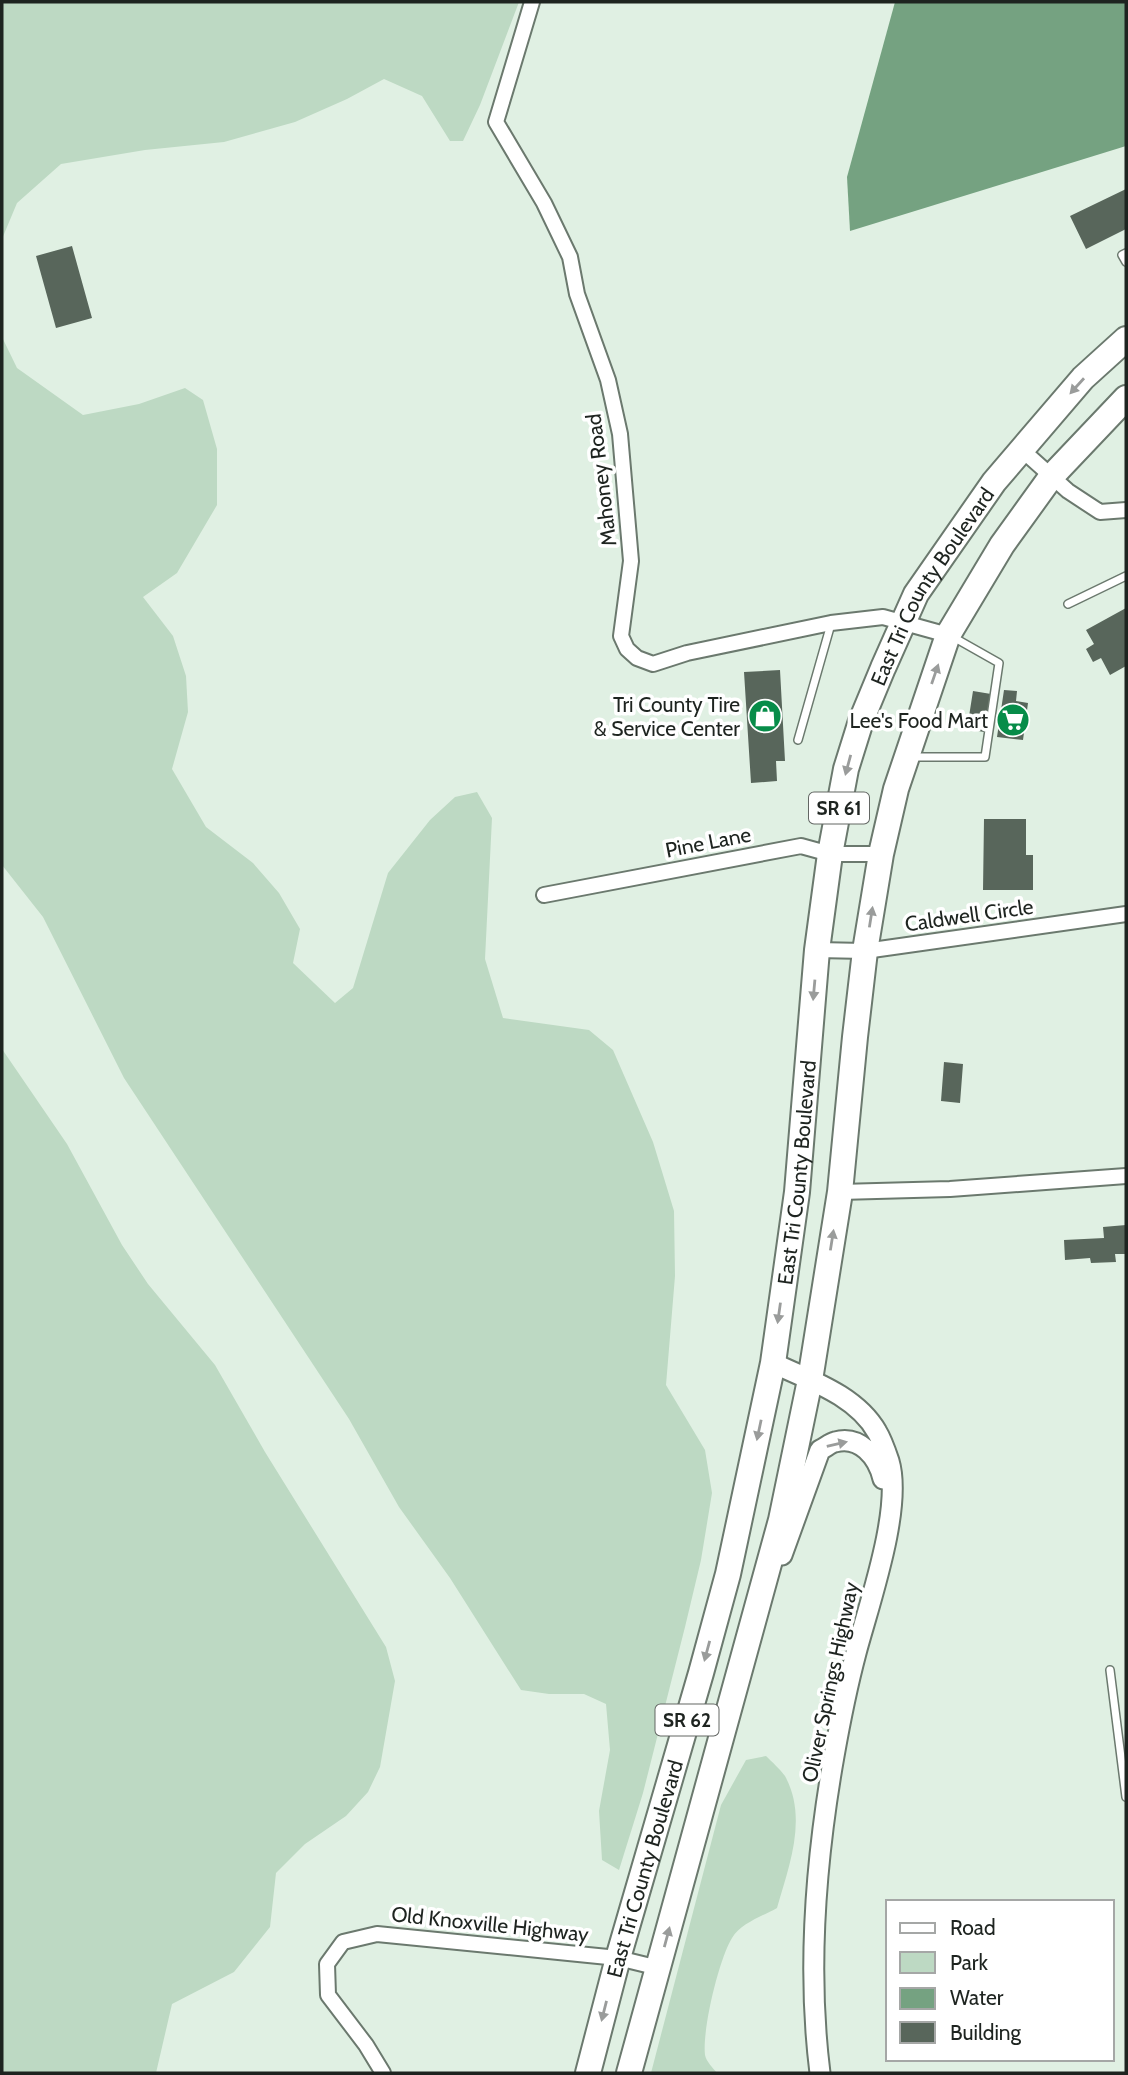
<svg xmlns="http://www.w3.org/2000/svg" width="1128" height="2075" font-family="Cabin,sans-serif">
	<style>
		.green { fill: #bdd9c3 }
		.water { fill: #75a281 }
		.building { fill: #58665b }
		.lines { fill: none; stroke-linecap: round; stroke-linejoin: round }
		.lane-casing { stroke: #6b796e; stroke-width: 10 }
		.street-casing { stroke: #6b796e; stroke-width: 18 }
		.secondary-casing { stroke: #6b796e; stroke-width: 23 }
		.highway-casing { stroke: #6b796e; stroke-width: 28 }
		.lane { stroke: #fff; stroke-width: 7 }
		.street { stroke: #fff; stroke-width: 14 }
		.secondary { stroke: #fff; stroke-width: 19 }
		.highway { stroke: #fff; stroke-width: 24 }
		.oneway { fill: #9a9c9b }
		.labels { text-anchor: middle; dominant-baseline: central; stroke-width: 7; stroke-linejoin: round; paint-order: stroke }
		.shield { fill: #fff; stroke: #626663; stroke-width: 2 }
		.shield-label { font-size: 19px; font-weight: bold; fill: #1e2420 }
		.street-label { font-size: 21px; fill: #1e2420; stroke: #fff }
		.poi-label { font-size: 21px; fill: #1e2420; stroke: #fff; text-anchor: end }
	</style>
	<rect width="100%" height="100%" fill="#e0f0e3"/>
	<path class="green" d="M2 2H519L480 105 463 141H450L422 96 384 79 347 99 295 122 224 142 145 150 61 164 17 203 2 239Z
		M2 337 17 368 83 415 139 404 185 388 203 400 217 449V505L177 573 143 597 173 636 186 676 188 712 172 769 206 827 253 863 279 893 300 929 293 963 335 1003 353 988 388 873 430 820 455 797 477 792 492 818 485 959 503 1018 589 1030 613 1050 653 1142 674 1211 675 1276 666 1385 705 1450 712 1493 701 1560 685 1627 643 1793 619 1870 602 1860 599 1811 610 1750 606 1704 584 1694H549L521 1690 450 1578 399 1507 349 1419 124 1078 43 917 2 865Z
		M2 1049 67 1144 122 1245 148 1284 215 1365 265 1452 386 1647 395 1681 380 1767 368 1792 346 1816 305 1844 276 1873 270 1927 234 1972 172 2004 156 2073H2Z
		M766 1756C772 1762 780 1769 785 1776 808 1818 789 1866 777 1908 763 1916 741 1923 732 1938 719 1959 702 2030 705 2055 706 2061 713 2068 717 2073H651L721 1805 746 1760Z"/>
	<path class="water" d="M895 2H1126V146L850 231 847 177Z"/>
	<path class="building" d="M1126 189V229L1086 249 1070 216Z
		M72 246 92 318 56 328 36 256Z
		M1126 608V666L1110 675 1101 658 1093 662 1086 649 1094 644 1086 630Z
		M780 670 785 761H776L777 781 751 783 744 672Z
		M1004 690 1017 691 1016 701 1028 703 1023 740 997 737Z
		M973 691 991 694 984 732 967 729Z
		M984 819H1026V855H1033V890H983Z
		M944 1062 963 1064 960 1103 941 1101Z
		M1126 1225V1254H1115L1116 1262 1091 1263 1090 1258 1065 1260 1064 1240 1104 1238 1103 1227Z"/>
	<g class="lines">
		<defs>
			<path id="lane" d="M1126 253 1122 255 1126 262
				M1068 604 1126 576
				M798 740 831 624
				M911 757H985L999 663 953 637
				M1110 1670 1126 1797"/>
			<path id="street" d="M532 2 496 122 544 203 570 257 577 294 608 380 620 434 631 561 621 636 627 649 637 658 653 664 687 653 831 623 883 617 948 635
				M1021 449 1068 491 1100 512 1126 510
				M544 895 801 846 830 854H881
				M817 950 865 951 1126 914
				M840 1192 950 1189 1126 1176
				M383 2073 366 2045 328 1995 327 1964 343 1942 377 1934 618 1958 659 1968"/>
			<path id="secondary" d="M773 1363C809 1380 856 1395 877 1432 882 1440 886 1452 889 1461 903 1508 869 1604 856 1653 847 1687 840 1722 834 1756 816 1858 807 1970 820 2073
				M782 1555 820 1450C825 1448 830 1443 835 1442 860 1435 878 1457 883 1479"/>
			<g id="highway">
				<path id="s1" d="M588 2073 618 1958 701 1673 728 1574 773 1363 797 1192 817 950 830 854 846 769 861 721 883 668 916 594 994 482 1083 378 1126 339"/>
				<path d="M629 2073 781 1520 810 1380 840 1192 855 1037 865 951 881 854 896 789 948 635 1002 545 1051 477 1126 398"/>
			</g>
		</defs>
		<use href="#lane" class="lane-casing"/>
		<use href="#street" class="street-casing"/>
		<use href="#secondary" class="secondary-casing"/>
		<use href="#highway" class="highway-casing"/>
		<use href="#lane" class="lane"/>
		<use href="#street" class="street"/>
		<use href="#secondary" class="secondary"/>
		<use href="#highway" class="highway"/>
	</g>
	<defs><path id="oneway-solid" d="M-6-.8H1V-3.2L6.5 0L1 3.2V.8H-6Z" transform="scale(1.75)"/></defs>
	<g class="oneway">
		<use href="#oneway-solid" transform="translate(1077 386) rotate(132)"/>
		<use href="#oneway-solid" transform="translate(935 674) rotate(-71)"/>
		<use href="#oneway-solid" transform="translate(848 765) rotate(105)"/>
		<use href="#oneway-solid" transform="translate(871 917) rotate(-81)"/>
		<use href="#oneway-solid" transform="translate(814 990) rotate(95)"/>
		<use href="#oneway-solid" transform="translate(832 1240) rotate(-81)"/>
		<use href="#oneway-solid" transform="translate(779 1313) rotate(98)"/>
		<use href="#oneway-solid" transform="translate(759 1430) rotate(102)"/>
		<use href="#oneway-solid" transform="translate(837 1444) rotate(-13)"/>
		<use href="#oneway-solid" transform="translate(707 1651) rotate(105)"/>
		<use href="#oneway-solid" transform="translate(667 1937) rotate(-75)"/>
		<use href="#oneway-solid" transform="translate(604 2011) rotate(104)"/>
	</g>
	<defs>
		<symbol id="shop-disc" viewBox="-11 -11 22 22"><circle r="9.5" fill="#078c49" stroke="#fff"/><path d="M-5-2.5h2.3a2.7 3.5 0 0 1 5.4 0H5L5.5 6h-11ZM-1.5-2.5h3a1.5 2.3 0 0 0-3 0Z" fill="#fff"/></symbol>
		<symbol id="supermarket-disc" viewBox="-11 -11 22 22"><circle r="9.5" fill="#078c49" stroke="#fff"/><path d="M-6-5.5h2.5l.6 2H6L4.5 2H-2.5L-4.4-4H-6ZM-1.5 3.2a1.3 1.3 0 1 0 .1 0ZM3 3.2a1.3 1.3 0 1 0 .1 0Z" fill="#fff"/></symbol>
	</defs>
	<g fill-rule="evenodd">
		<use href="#shop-disc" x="746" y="697" width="38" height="38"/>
		<use href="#supermarket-disc" x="994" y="701" width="38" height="38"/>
	</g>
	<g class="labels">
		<g class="shield">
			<rect x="809" y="792.5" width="60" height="31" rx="5"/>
			<rect x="655.5" y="1704.5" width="63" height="31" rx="5"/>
		</g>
		<g class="shield-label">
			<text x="839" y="808">SR 61</text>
			<text x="687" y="1720">SR 62</text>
		</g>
		<g class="street-label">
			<text transform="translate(601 480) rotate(-97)">Mahoney Road</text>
			<text stroke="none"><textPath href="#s1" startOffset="1536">East Tri County Boulevard</textPath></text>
			<text transform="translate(708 842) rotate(-11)">Pine Lane</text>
			<text transform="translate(969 915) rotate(-8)">Caldwell Circle</text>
			<text stroke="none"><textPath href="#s1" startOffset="926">East Tri County Boulevard</textPath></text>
			<text transform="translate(830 1682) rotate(-78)">Oliver Springs Highway</text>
			<text stroke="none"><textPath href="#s1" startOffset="212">East Tri County Boulevard</textPath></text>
			<text transform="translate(490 1924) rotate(6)">Old Knoxville Highway</text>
		</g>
		<g class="poi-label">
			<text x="740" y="704">Tri County Tire<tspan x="740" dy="24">&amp; Service Center</tspan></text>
			<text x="988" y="720">Lee's Food Mart</text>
		</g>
	</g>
	<rect width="1128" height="2075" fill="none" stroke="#1e2420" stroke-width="7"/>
	<rect x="886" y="1900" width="228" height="161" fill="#ffffff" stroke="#a5a7a6" stroke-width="2"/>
	<rect x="900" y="1923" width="35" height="10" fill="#ffffff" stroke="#a5a7a6" stroke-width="2"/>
	<text x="950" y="1935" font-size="21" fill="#1e2420">Road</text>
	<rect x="900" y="1952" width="35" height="21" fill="#bdd9c3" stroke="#a5a7a6" stroke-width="2"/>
	<text x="950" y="1970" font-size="21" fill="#1e2420">Park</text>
	<rect x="900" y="1988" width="35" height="21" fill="#75a281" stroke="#a5a7a6" stroke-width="2"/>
	<text x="950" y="2005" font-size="21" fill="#1e2420">Water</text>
	<rect x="900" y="2022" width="35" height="21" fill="#58665b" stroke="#a5a7a6" stroke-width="2"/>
	<text x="950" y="2040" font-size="21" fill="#1e2420">Building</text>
</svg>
